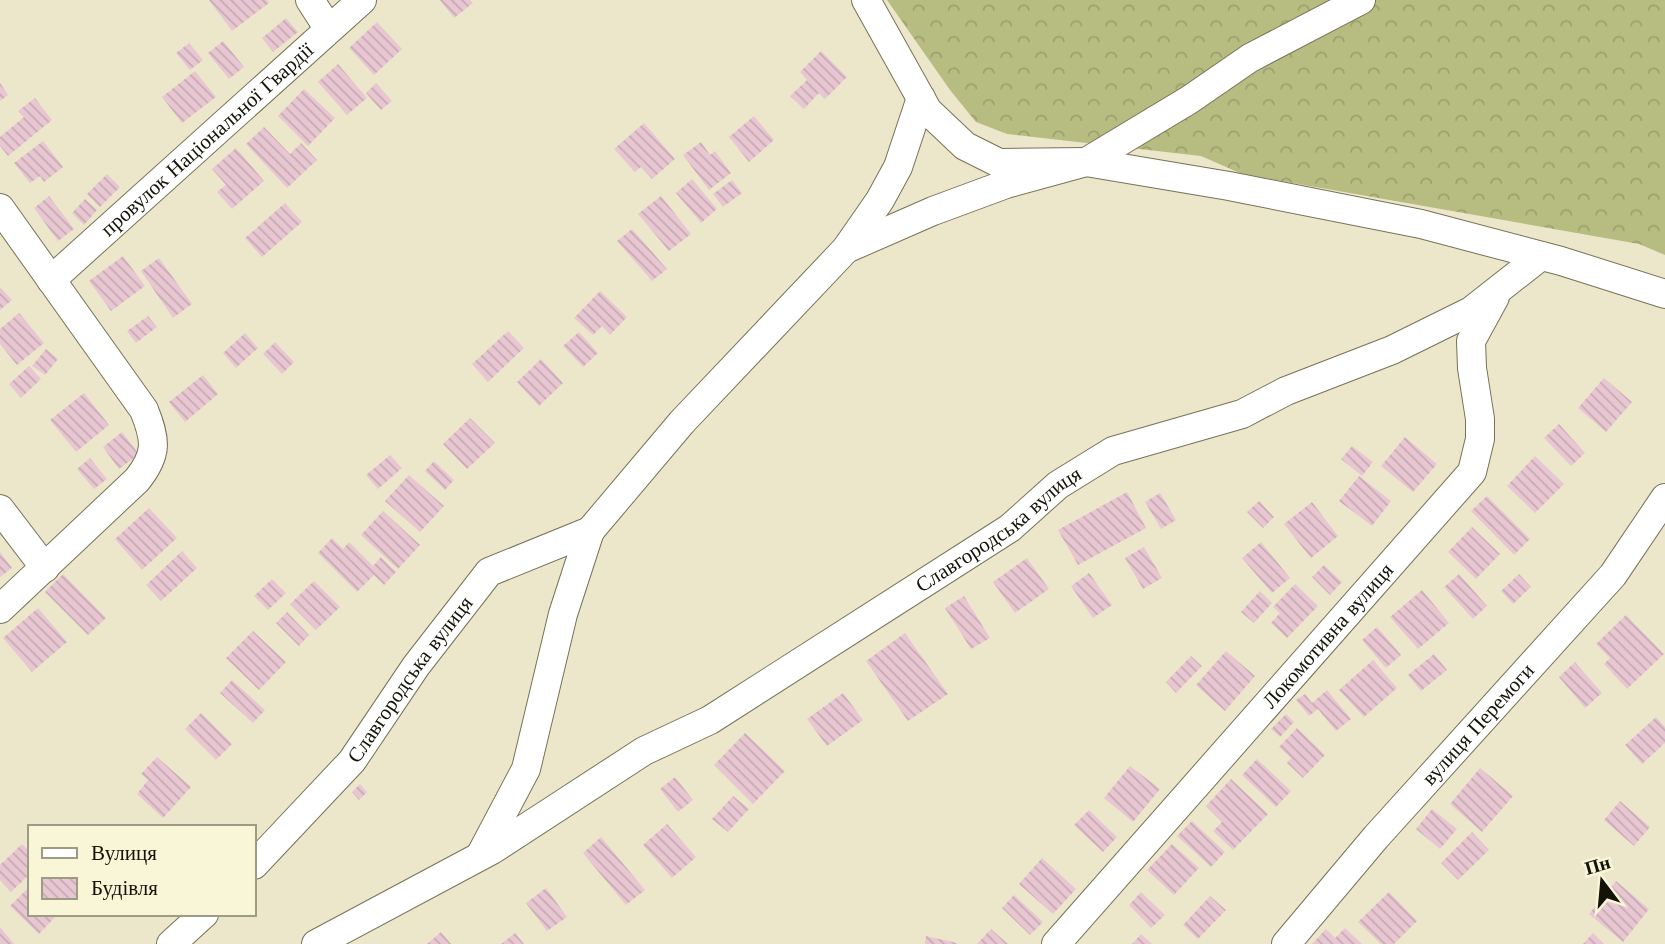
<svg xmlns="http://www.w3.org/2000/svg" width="1665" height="944" font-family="'Libre Baskerville',serif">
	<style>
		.forest { fill: url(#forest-crowns) }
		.building { fill: url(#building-back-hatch) }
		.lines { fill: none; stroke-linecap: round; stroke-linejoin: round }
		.street-casing { stroke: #777258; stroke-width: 30 }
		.street { stroke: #fff; stroke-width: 28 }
		.labels { text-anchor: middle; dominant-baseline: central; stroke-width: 7; stroke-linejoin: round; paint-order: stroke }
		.street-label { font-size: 21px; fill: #141308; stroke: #f9f5d7 }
	</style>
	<defs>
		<pattern id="forest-crowns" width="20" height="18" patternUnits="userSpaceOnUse" patternTransform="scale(1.75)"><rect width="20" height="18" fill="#b7bc81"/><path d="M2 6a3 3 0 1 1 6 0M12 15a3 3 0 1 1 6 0" fill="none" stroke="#9ca16e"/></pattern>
		<pattern id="building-back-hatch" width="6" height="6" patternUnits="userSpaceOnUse" patternTransform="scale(1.75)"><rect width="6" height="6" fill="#e8c7d2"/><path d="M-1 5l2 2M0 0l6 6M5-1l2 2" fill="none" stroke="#c6aab3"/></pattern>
	</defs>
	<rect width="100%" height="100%" fill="#ece7ca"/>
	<path class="forest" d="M887 0H1665V255L1639 244 1242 174 1201 156 1007 134 976 122 950 90Z"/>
	<path class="building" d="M209 0H267L269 3 232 31Z
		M440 0H470L473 3 454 18Z
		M286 18 298 32 273 52 262 38Z
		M377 22 402 49 374 75 349 48Z
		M223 41 244 67 229 79 208 53Z
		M189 43 203 60 190 70 176 53Z
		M821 51 847 77 825 99 819 93 804 109 790 96 807 80 800 72Z
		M338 64 367 98 347 115 318 82Z
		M195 71 216 97 182 123 162 97Z
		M0 83 8 95 0 101Z
		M376 83 392 101 381 110 366 93Z
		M304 89 335 118 308 146 278 116Z
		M35 98 52 120 8 156 0 146V137L24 117 18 111Z
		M754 116 774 140 749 162 729 137Z
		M644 123 675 159 652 179 641 167 635 172 614 149Z
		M264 127 290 154 301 143 317 160 287 188 246 144Z
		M43 141 63 167 44 182 40 176 30 183 14 163Z
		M701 142 710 155 715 151 731 173 709 190 683 155Z
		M236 148 264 181 232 209 217 192 226 185 212 169Z
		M107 174 120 187 100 207 87 194Z
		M692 179 717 209 701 223 676 193Z
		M732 180 742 193 723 207 713 194Z
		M49 196 74 229 58 241 34 208Z
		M661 196 691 234 669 251 638 214Z
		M85 199 97 210 84 225 72 213Z
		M285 203 302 222 262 257 245 238Z
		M632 229 667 269 652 281 617 241Z
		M123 256 145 286 111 311 89 281Z
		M159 258 192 304 173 318 141 271Z
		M0 287 12 300 0 310Z
		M600 291 627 317 610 335 602 326 593 335 574 318Z
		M19 313 44 343 17 365 0 344V329Z
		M148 316 157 327 136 343 127 331Z
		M508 331 524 348 488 382 472 364Z
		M579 332 598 353 583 367 563 346Z
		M245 333 258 348 236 368 223 353Z
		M275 342 294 362 282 374 263 354Z
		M46 349 58 359 45 375 32 366Z
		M541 359 563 383 539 406 517 382Z
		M29 366 41 379 21 398 9 384Z
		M203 375 218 394 185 422 169 402Z
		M1604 378 1632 402 1606 432 1578 408Z
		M84 393 109 425 76 452 50 420Z
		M470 418 495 443 467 469 443 444Z
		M1559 424 1585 453 1571 466 1544 438Z
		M122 432 139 454 119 469 103 447Z
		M1405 437 1437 464 1413 492 1381 466Z
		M1352 446 1373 462 1362 476 1341 459Z
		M390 455 402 468 378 489 366 475Z
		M1535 456 1564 484 1535 513 1507 486Z
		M90 458 107 479 94 489 77 469Z
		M434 461 454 480 445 490 425 471Z
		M409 475 444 506 420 532 385 501Z
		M1359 476 1391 501 1372 526 1339 501Z
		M1127 492 1146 528 1078 565 1058 530Z
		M1160 493 1176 520 1161 529 1145 502Z
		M1487 496 1530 539 1514 555 1471 511Z
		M1259 501 1274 517 1263 528 1247 512Z
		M1312 502 1338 536 1311 558 1284 524Z
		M149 508 177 538 142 570 115 539Z
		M383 511 420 545 398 569 361 535Z
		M1472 527 1500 554 1476 579 1448 552Z
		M332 538 343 549 349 542 373 566 381 557 396 572 384 585 374 575 357 592 318 553Z
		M1261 542 1290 578 1272 593 1242 558Z
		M1144 547 1162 578 1143 589 1125 558Z
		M182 551 197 568 161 601 146 585Z
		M0 552 12 568 0 577Z
		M1027 558 1049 589 1015 613 993 582Z
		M1324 565 1342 582 1330 595 1312 577Z
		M1089 573 1112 605 1093 618 1071 586Z
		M63 574 106 618 88 635 45 592Z
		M1459 574 1487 606 1473 619 1444 587Z
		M1519 574 1531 587 1513 604 1501 591Z
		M272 579 286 593 268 610 254 596Z
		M314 581 340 607 316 630 290 604Z
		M1295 584 1318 606 1287 638 1271 623 1280 613 1273 607Z
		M1422 590 1449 623 1418 649 1390 617Z
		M1260 591 1272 603 1254 623 1241 612Z
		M964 596 990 638 971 649 945 608Z
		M38 608 67 642 32 672 3 638Z
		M287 612 309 635 299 646 276 623Z
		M1626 615 1664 654 1627 689 1604 664 1610 658 1596 644Z
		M1377 627 1401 655 1386 668 1362 640Z
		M253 631 286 662 259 690 226 658Z
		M905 633 948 694 908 721 866 661Z
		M1226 651 1255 676 1225 711 1196 685Z
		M1434 654 1447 670 1421 691 1408 675Z
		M1191 656 1202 666 1176 693 1166 682Z
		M1373 660 1397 688 1364 717 1339 690Z
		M1575 662 1602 693 1585 708 1559 677Z
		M232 680 265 710 253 723 220 693Z
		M1327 690 1351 719 1336 731 1318 709 1309 716 1296 700 1305 694 1312 703Z
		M843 693 863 720 827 746 807 719Z
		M201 713 232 744 216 760 185 729Z
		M1286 714 1294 722 1280 737 1271 729Z
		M1656 717 1665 727V743L1642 764 1625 745Z
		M1297 728 1325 755 1303 778 1287 763 1291 758 1279 747Z
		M745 733 785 771 753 804 714 765Z
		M157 757 191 787 163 818 137 794 148 780 141 774Z
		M1257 759 1291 791 1276 807 1242 775Z
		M1130 766 1160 789 1133 822 1104 798Z
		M1480 768 1513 796 1482 832 1450 804Z
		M675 777 693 800 678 812 660 789Z
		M1231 779 1268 814 1233 850 1213 831 1222 822 1206 806Z
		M360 784 367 792 359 800 352 792Z
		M733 796 749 809 728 832 712 819Z
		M1620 801 1650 827 1634 846 1604 820Z
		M1432 809 1457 829 1440 849 1416 829Z
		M1089 810 1117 837 1103 852 1074 825Z
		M1192 821 1225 852 1211 867 1177 836Z
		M667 824 696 857 672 878 643 845Z
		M1472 832 1489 850 1458 880 1441 863Z
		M601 837 645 890 626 905 583 853Z
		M22 844 30 852V874L11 892 0 880V865Z
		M1172 844 1199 868 1174 895 1147 870Z
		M1042 858 1076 889 1053 914 1019 884Z
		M1616 881 1649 909 1623 942 1589 914Z
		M30 886V914H58L39 934 10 906Z
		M546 888 567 917 547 931 526 903Z
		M1141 892 1165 915 1151 928 1129 905Z
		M1389 892 1417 921 1394 944H1381L1358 922Z
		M1014 895 1043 922 1030 935 1002 908Z
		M1210 896 1226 910 1198 939 1183 925Z
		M0 927 14 944H0Z
		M1345 928 1362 944H1312L1326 929 1335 938Z
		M991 929 1008 944H977Z
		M441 932 451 944H427Z
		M515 933 524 944H501Z
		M1593 933 1604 944H1583Z
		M1141 934 1152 944H1132Z
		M926 936 957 943V944H925Z"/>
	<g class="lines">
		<defs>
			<g id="street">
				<path d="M310 0 328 28"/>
				<path d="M866 0 928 111 965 146 999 163 1086 162 1229 186 1421 224 1561 261 1665 294"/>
				<path d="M0 208 144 410C156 440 158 454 137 480L0 609"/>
				<path d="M846 249 880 200 898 167 921 98"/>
				<path id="s1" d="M51 280 362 0"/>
				<path d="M0 509 45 568"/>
				<path d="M481 854 526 769 563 614 590 531"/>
				<path id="s2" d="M254 865 352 761 416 666 489 572 590 531 682 422 846 249 933 211 1006 184 1086 162 1189 100 1250 58 1361 0"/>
				<path d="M171 944 204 914"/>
				<path id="s3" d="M316 944 492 850 644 751 710 720 1010 528 1058 485 1113 451 1242 414 1286 391 1392 350 1471 311 1541 256"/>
				<path id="s4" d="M1056 944 1472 472 1480 439V419L1472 368 1471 341 1495 297"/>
				<path id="s5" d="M1286 944 1376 837 1613 575 1665 498"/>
			</g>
		</defs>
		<use href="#street" class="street-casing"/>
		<use href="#street" class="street"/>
	</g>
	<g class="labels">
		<g class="street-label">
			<text stroke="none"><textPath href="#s1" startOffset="210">провулок Національної Гвардії</textPath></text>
			<text stroke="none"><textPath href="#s3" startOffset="800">Славгородська вулиця</textPath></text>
			<text stroke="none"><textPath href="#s4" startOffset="411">Локомотивна вулиця</textPath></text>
			<text stroke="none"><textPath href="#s2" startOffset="243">Славгородська вулиця</textPath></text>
			<text stroke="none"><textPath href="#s5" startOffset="292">вулиця Перемоги</textPath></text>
		</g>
	</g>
	<rect x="28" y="825" width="228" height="91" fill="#f9f5d7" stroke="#9d9b84" stroke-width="2"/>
	<rect x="42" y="848" width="35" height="10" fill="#ffffff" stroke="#9d9b84" stroke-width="2"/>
	<text x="91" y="860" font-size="21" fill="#141308">Вулиця</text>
	<rect x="42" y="878" width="35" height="21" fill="url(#building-back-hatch)" stroke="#9d9b84" stroke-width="2"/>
	<text x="91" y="895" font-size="21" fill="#141308">Будівля</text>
	<g transform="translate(1602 881) rotate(344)" stroke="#f9f5d7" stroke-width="5" paint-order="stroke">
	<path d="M0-5L12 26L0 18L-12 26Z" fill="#141308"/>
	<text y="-10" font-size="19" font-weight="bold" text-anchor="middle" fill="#141308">Пн</text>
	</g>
</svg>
